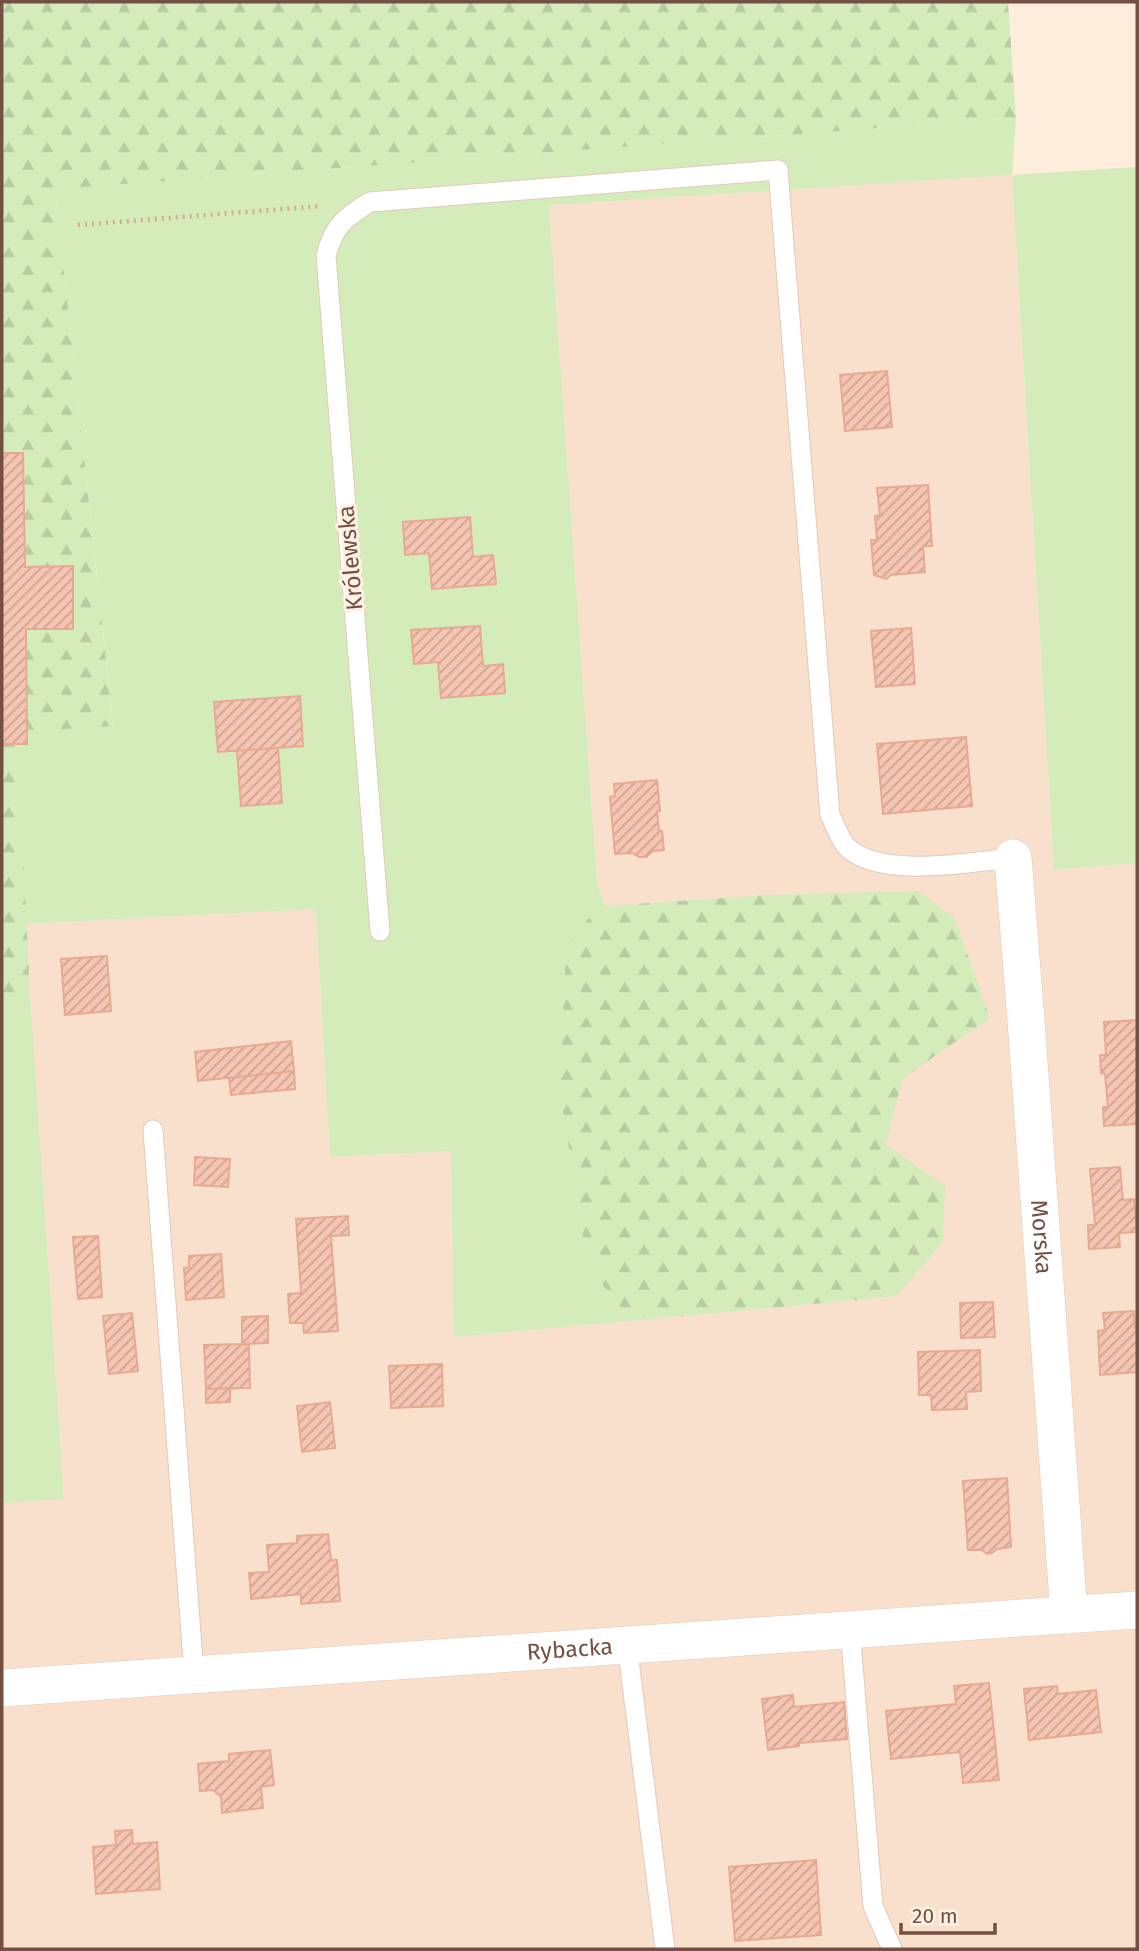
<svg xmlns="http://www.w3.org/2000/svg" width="1139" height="1951" font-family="'Fira Sans',sans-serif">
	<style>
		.residential { fill: #f8e0cd }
		.green { fill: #d4ebba }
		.forest { fill: url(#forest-firs) }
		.building { fill: url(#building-hatch); stroke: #e9a991; stroke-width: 2 }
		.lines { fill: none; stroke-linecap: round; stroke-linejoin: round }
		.service-casing { stroke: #e4c9bb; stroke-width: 21 }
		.minor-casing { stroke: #e4c9bb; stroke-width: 38 }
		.path { stroke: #d9a896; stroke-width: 4.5; stroke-dasharray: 2 5; stroke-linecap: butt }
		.service { stroke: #fff; stroke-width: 19 }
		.minor { stroke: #fff; stroke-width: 37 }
		.labels { text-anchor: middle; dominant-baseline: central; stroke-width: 6; stroke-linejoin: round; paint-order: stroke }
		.street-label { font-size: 23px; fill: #745044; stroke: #fff1e4 }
	</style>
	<defs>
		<pattern id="forest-firs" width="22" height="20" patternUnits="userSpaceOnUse" patternTransform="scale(1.75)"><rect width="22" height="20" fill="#d4ebba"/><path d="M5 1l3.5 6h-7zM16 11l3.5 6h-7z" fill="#b9cba1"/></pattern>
		<pattern id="building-hatch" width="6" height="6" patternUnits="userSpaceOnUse" patternTransform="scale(1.75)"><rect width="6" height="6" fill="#f5c5b2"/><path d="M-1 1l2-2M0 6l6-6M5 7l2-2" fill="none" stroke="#cba292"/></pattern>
	</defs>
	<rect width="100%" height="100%" fill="#feeddc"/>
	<path class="residential" d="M1012 175 1054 870 1137 863V1949H2V1503L64 1498 25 924 316 909 330 1157 451 1151 455 1337 897 1296 866 893 605 906 597 883 549 204Z"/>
	<path class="green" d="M1016 118 1012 175 1137 167V863L1054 870 1012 175 549 205 597 883 605 906 588 919 560 1093 585 1248 599 1281 622 1308 652 1319 454 1337 451 1151 330 1157 316 909 25 924 17 731 113 724 55 189Z
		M30 994 64 1499 2 1503V1018Z"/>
	<path class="forest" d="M2 2H1008L1016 118 55 189 113 726 17 732 30 994 2 1018Z
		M918 891 954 917 990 1018 903 1078 885 1144 945 1186 943 1241 897 1296 652 1319 622 1308 599 1281 585 1248 560 1093 566 946 588 919 605 906 768 895Z"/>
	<path class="building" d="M887 371 892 427 845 431 840 375Z
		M2 453H23L25 567 73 566V629H26L27 744H2Z
		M928 485 932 546H923L925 572 891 575 886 579 874 575 871 540H877L875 516 880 515 877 488Z
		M470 517 473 557 493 555 496 584 432 589 429 553 405 555 403 522Z
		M480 626 483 666 503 664 505 693 441 698 438 662 414 664 411 630Z
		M911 628 915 684 876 687 871 631Z
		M300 696 303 746 218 752 214 702Z
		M966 737 972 806 883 814 877 744Z
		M278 748 282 803 241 806 237 751Z
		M657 780 660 811H657L659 831H662L664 850 653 851 646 857H639L632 853 615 854 610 797 615 796 614 784Z
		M107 956 111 1011 65 1015 61 959Z
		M1137 1020V1124L1104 1126 1103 1107H1108L1105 1074 1101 1073 1100 1055H1106L1104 1022Z
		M291 1041 294 1071 198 1081 195 1052Z
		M294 1071 295 1089 231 1095 229 1078Z
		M195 1157 230 1159 228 1187 194 1185Z
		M1120 1167 1123 1200 1134 1199 1137 1232 1119 1233 1120 1247 1089 1249 1088 1225H1095L1090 1169Z
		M348 1216 349 1235 331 1236 338 1331 304 1333 303 1323H290L288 1294 301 1293 296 1219Z
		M98 1236 102 1297 78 1299 73 1237Z
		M221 1254 224 1297 186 1300 184 1268 189 1267V1256Z
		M993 1302 995 1337 961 1338 960 1303Z
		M1134 1311 1135 1328H1137V1372L1100 1375 1098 1331 1105 1330 1103 1313Z
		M132 1313 138 1371 109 1374 103 1316Z
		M268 1316V1343L242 1344V1317Z
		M242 1344 249 1345 250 1388 206 1389 204 1345Z
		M980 1350 981 1391 966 1392 967 1409 932 1410 931 1395H919L918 1352Z
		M442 1364 443 1406 391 1408 389 1366Z
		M230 1388V1402L206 1403V1389Z
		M330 1402 335 1448 302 1452 297 1406Z
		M1007 1478 1011 1547 997 1549 992 1553 987 1554 982 1550H968L963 1481Z
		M328 1534 331 1560H337L340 1601 301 1604V1594L251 1599 249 1573 269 1572 267 1545 297 1543V1536Z
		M989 1683 999 1780 963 1783 960 1752 891 1759 886 1711 956 1704 954 1686Z
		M1057 1686 1058 1694 1096 1690 1101 1732 1029 1740 1024 1689Z
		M793 1695 794 1707 844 1702 847 1739 799 1743V1746L768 1750 762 1699Z
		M270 1750 274 1785 261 1787 263 1808 222 1813 221 1797 213 1790 200 1791 198 1764 229 1761V1754Z
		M132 1830 133 1844 157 1842 160 1889 96 1894 93 1847 116 1845 115 1831Z
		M816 1860 821 1935 735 1941 729 1867Z"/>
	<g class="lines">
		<defs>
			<path id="service" d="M380 931 326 256C333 227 345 217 370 202L778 170 830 815C835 824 840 841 848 848 883 879 969 862 1013 858
				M153 1130 194 1674
				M850 1629 873 1906 892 1949
				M627 1644 665 1949"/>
			<g id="minor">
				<path id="s1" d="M1013 858 1026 1020 1069 1615"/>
				<path id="s2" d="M2 1688 1137 1610"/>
			</g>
		</defs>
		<use href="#service" class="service-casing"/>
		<use href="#minor" class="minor-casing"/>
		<path class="path" d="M78 225 322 206"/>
		<use href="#service" class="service"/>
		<use href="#minor" class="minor"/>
	</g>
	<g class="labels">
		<g class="street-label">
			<text transform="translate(350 558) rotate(-95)">Królewska</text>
			<text stroke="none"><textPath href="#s1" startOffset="380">Morska</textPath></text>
			<text stroke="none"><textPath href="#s2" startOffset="569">Rybacka</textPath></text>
		</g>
	</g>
	<rect width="1139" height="1951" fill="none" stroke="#745044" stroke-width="7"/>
	<path d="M901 1923v10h94v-10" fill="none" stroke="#745044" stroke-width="3.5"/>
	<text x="912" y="1923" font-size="21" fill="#745044" stroke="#fff1e4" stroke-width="5" paint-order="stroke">20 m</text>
</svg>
